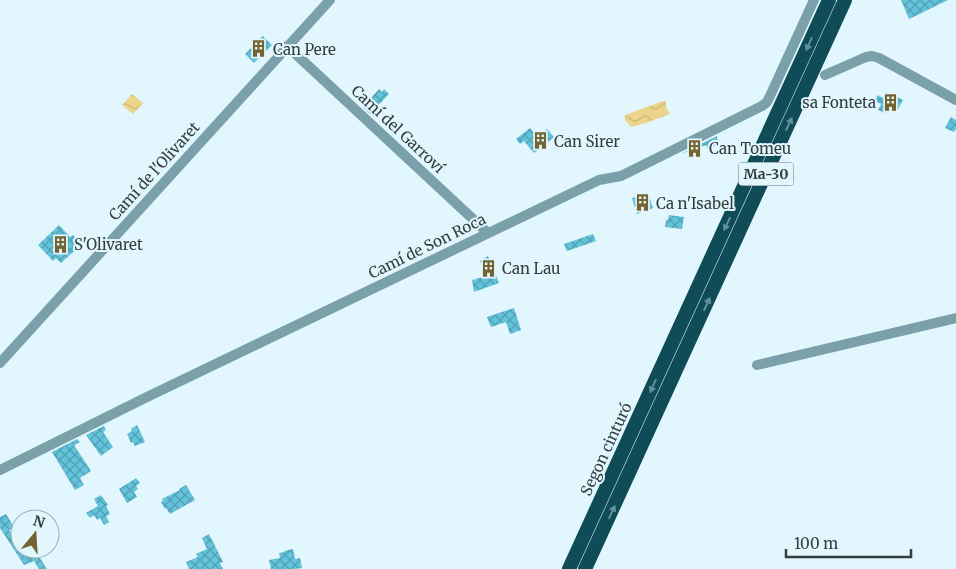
<svg xmlns="http://www.w3.org/2000/svg" width="956" height="569" font-family="Merriweather,serif">
	<style>
		.water { fill: url(#water-waves) }
		.building { fill: url(#building-cross-hatch) }
		.lines { fill: none; stroke-linecap: round; stroke-linejoin: round }
		.minor { stroke: #7aa0aa; stroke-width: 10 }
		.trunk { stroke: #0f4c58; stroke-width: 14 }
		.oneway { fill: #63909a }
		.labels { text-anchor: middle; dominant-baseline: central; stroke-width: 4; stroke-linejoin: round; paint-order: stroke }
		.shield { fill: #e1f7fd; stroke: #687578; stroke-width: 1 }
		.shield-label { font-size: 14px; font-weight: bold; fill: #343d3f }
		.poi-label { font-size: 15px; fill: #343d3f; stroke: #e1f7fd; text-anchor: start }
		.street-label { font-size: 15px; fill: #343d3f; stroke: #e1f7fd }
	</style>
	<defs>
		<pattern id="water-waves" width="16" height="10" patternUnits="userSpaceOnUse" patternTransform="scale(1.25)"><rect width="16" height="10" fill="#edd48b"/><path d="M0 5q4-4 8 0t8 0" fill="none" stroke="#ccb779"/></pattern>
		<pattern id="building-cross-hatch" width="8" height="8" patternUnits="userSpaceOnUse" patternTransform="scale(1.25)"><rect width="8" height="8" fill="#63c3db"/><path d="M0 0l8 8M0 8l8-8" fill="none" stroke="#52a0b3"/></pattern>
	</defs>
	<rect width="100%" height="100%" fill="#e1f7fd"/>
	<path class="water" d="M132 94 143 103 133 114 122 105Z
		M663 101H666V107L670 114 646 123 631 127 625 120V115Z"/>
	<path class="building" d="M901 0H948L909 19Z
		M263 36 272 45 254 63 245 54Z
		M379 89 382 92 384 89 389 94 370 114 363 107Z
		M886 92 903 100 897 111 888 107 886 113 878 110 881 104 875 101 878 95 883 98Z
		M951 117 956 120V129L954 132 945 128Z
		M530 128 537 137 547 129 554 137 534 153 524 141 520 144 516 139Z
		M717 136 718 144 708 149 706 145 681 154Z
		M648 193 653 208 637 214 632 198Z
		M669 215 684 217 682 229 665 227 666 220H668Z
		M59 225 70 237 73 235 82 244 61 263 56 258 53 261 38 245Z
		M593 234 596 241 567 251 564 244Z
		M488 256 499 283 474 292 472 280 486 276 480 261Z
		M514 308 521 330 510 334 506 322 491 327 487 317Z
		M137 425 145 442 135 446 133 442 131 443 127 434 132 431 131 429Z
		M104 426 106 430 103 432 113 447 101 456 86 435Z
		M77 439 80 442 74 445 91 471 80 478 84 485 75 490 52 452Z
		M136 478 140 483 136 486 138 489 134 492 137 497 127 503 119 489Z
		M186 485 195 500 170 514 166 508 165 509 161 502 163 501 162 499 180 490 179 489Z
		M101 495 108 505 106 506 110 514 106 516 109 522 104 525 100 518 97 520 94 515 90 518 86 513 98 506 94 499Z
		M6 514 14 527 9 530 17 542 20 540V549H34L47 569H39L34 561 24 565 0 528V517Z
		M209 534 223 562 220 563 223 569H189L186 562 198 557 196 554 207 549 202 538Z
		M293 549 295 559 300 558 302 568 295 569H271L269 560 280 558 279 553 285 552 284 551Z"/>
	<g class="lines">
		<path class="minor" d="M287 46 488 233
			M825 75 866 57 872 56 879 58 956 100
			M0 363 330 0
			M757 365 956 318
			M0 470 147 397 599 180 621 176 762 106 767 102 770 96 814 0"/>
		<path class="trunk" d="M569 569 829 0
			M585 569 845 0"/>
	</g>
	<defs><path id="oneway-solid" d="M-6-.8H1V-3.2L6.5 0L1 3.2V.8H-6Z" transform="scale(1.25)"/></defs>
	<g class="oneway">
		<use href="#oneway-solid" transform="translate(809 44) rotate(114)"/>
		<use href="#oneway-solid" transform="translate(789 124) rotate(-65)"/>
		<use href="#oneway-solid" transform="translate(727 224) rotate(115)"/>
		<use href="#oneway-solid" transform="translate(707 304) rotate(-65)"/>
		<use href="#oneway-solid" transform="translate(653 386) rotate(114)"/>
		<use href="#oneway-solid" transform="translate(612 512) rotate(-65)"/>
	</g>
	<defs>
		<symbol id="building-bare" viewBox="-9 -9 18 18"><path d="M-4-6H4V6H1V3H-1V6H-4ZM-2.5-4.3h1.7v1.8h-1.7ZM.8-4.3h1.7v1.8H.8ZM-2.5-1h1.7V.8h-1.7ZM.8-1h1.7V.8H.8Z" fill="#756432" stroke="#e1f7fd" stroke-width="2.5" paint-order="stroke"/></symbol>
	</defs>
	<g fill-rule="evenodd">
		<use href="#building-bare" x="246" y="36" width="25" height="25"/>
		<use href="#building-bare" x="878" y="90" width="25" height="25"/>
		<use href="#building-bare" x="528" y="128" width="25" height="25"/>
		<use href="#building-bare" x="682" y="136" width="25" height="25"/>
		<use href="#building-bare" x="630" y="190" width="25" height="25"/>
		<use href="#building-bare" x="48" y="232" width="25" height="25"/>
		<use href="#building-bare" x="476" y="256" width="25" height="25"/>
	</g>
	<g class="labels">
		<rect class="shield" x="738.5" y="162.5" width="55" height="23" rx="4"/>
		<g class="shield-label">
			<text x="766" y="174">Ma-30</text>
		</g>
		<g class="poi-label">
			<text x="273" y="49">Can Pere</text>
			<text x="876" y="102" text-anchor="end">sa Fonteta</text>
			<text x="554" y="141">Can Sirer</text>
			<text x="709" y="148">Can Tomeu</text>
			<text x="656" y="203">Ca n'Isabel</text>
			<text x="74" y="244">S'Olivaret</text>
			<text x="502" y="268">Can Lau</text>
		</g>
		<g class="street-label">
			<text transform="translate(398 129) rotate(43)">Camí del Garroví</text>
			<text transform="translate(154 171) rotate(-48)">Camí de l'Olivaret</text>
			<text transform="translate(427 246) rotate(-26)">Camí de Son Roca</text>
			<text transform="translate(606 449) rotate(-65)">Segon cinturó</text>
		</g>
	</g>
	<g transform="translate(35 534) rotate(18)"><circle r="24" fill="#e1f7fd" stroke="#9cadb1"/>
	<path d="M0-4L9 19L0 12L-9 19Z" fill="#756432"/>
	<text y="-8" font-size="14" font-weight="bold" text-anchor="middle" fill="#343d3f">N</text>
	</g>
	<path d="M786 549v8h125v-8" fill="none" stroke="#343d3f" stroke-width="2.5"/>
	<text x="794" y="549" font-size="15" fill="#343d3f" stroke="#e1f7fd" stroke-width="4" paint-order="stroke">100 m</text>
</svg>
